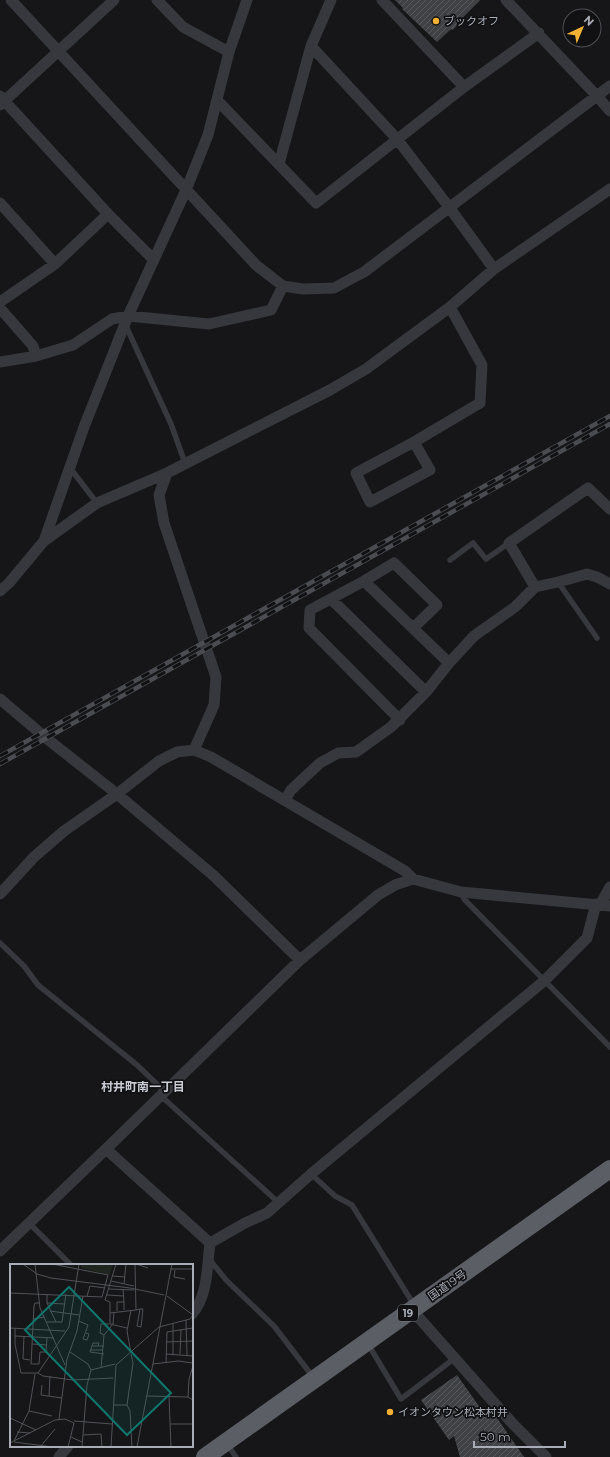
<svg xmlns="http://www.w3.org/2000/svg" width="610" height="1457" font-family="Montserrat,'Noto Sans JP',sans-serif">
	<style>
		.building { fill: url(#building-hatch) }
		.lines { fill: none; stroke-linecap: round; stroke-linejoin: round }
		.service { stroke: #37383d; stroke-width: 5.5 }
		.minor { stroke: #37383d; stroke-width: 11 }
		.trunk { stroke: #5b5e65; stroke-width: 18 }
		.rail-casing { stroke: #4a4c52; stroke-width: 4.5 }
		.rail { stroke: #111113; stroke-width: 3; stroke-dasharray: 9; stroke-linecap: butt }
		.poi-dot { fill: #f2b134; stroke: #111113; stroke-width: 1.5 }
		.labels { text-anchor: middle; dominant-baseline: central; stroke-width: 3.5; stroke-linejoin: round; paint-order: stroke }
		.shield { fill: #111113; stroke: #7b7e86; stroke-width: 1 }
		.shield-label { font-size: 10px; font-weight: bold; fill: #a8adb8 }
		.poi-label { font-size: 11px; fill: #a8adb8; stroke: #111113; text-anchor: start }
		.street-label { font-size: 11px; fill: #a8adb8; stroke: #111113 }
		.neighbourhood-label { font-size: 12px; font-weight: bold; fill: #c9ccd4; stroke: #111113 }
		.inset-road { fill: none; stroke: #505258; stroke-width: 1 }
		.view { fill: #0f766e; fill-opacity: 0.15; stroke: #0f766e; stroke-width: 2 }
		.inset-edge { fill: none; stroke: #a8adb8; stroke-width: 2 }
	</style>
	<defs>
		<pattern id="building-hatch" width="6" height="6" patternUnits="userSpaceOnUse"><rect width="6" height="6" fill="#404145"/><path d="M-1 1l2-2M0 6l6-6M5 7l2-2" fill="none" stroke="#595a5e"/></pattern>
	</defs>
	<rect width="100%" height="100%" fill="#161618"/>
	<path class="building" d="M395 0H480L458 22 459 23 453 30 451 29 437 42 402 9 403 8Z
		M457 1375 486 1416 493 1412 524 1457H460L454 1436 449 1440 421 1400Z"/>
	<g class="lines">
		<path class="service" d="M125 324 171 424 185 463
			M70 468 97 503
			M450 560 473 543 486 559 509 543
			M558 582 597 638
			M461 892 464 899 610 1047
			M0 943 24 966 38 985 137 1065 165 1092
			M161 1096 279 1203
			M311 1174 335 1196 352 1205 414 1305
			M29 1223 71 1265
			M209 1259 227 1281 274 1326 313 1377
			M368 1344 401 1399 455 1358
			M227 1444 236 1457"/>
		<path class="minor" d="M11 0 256 265 283 286 303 289 334 288 364 272 610 86
			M157 0 183 27 229 52
			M382 0 464 87
			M506 0 597 96 610 111
			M311 46 397 139 449 207 494 269
			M0 96 108 214 153 259
			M217 100 316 203 464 87 539 33
			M0 105 114 0
			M279 164 311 46 331 0
			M0 203 55 264
			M0 302 55 264 108 214
			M0 308 33 346 36 356
			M0 362 36 356 73 345 112 319 128 316 209 324 271 310 283 286
			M414 442 430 470 370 502 356 473 414 442 480 403 482 365 450 307
			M167 473 159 495 164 523 216 677 214 705 194 750
			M44 541 84 427 128 316 186 190 208 135 229 52 247 0
			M364 581 394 563 437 605 413 628
			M535 587 509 543 588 488 610 509
			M0 591 9 583 44 541 97 503 167 473 330 390 366 369 450 307 494 269 610 189
			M331 599 426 692
			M0 699 46 738 117 794 213 875 300 960
			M400 720 309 628 310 610 364 581 449 663
			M285 800 291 790 320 763 338 753 356 752 391 727 426 692 449 663 474 636 515 607 535 587 558 582 587 574 597 577 610 584
			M0 894 34 857 64 831 117 794 159 761 177 752 194 750 211 757 405 871 413 879
			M600 905 610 887
			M106 1149 210 1243
			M210 1243 245 1223 267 1213 311 1174 544 981 587 938 596 904
			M0 1251 106 1149 300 960 378 895 395 885 413 879 461 892 610 906
			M412 1310 513 1424 546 1457
			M192 1314C208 1296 207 1267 210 1243
			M59 1457 68 1446"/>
		<path class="trunk" d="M205 1457 610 1169"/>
		<defs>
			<path id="rail" d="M0 756 610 416
				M0 764 610 424"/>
		</defs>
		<use href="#rail" class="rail-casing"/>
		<use href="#rail" class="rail"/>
	</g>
	<g class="poi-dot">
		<circle cx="436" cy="21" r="4"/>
		<circle cx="390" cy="1412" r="4"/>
	</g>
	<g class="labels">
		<rect class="shield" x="398" y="1305" width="20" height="16" rx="3"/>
		<g class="shield-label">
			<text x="408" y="1313">19</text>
		</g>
		<g class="poi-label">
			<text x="444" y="21">ブックオフ</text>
			<text x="398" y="1412">イオンタウン松本村井</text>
		</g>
		<g class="street-label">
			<text transform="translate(447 1285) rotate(-35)">国道19号</text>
		</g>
		<g class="neighbourhood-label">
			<text x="143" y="1086">村井町南一丁目</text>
		</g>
	</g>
	<g transform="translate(10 1264)">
		<rect width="183" height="183" fill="#161618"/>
		<path d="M71 0H103L100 11 71 4Z" fill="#1e261f"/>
		<path class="inset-road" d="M13 0 27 10 41 14 120 24 154 31M25 0 30 44 55 101M106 0 95 36 100 38V60L117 64M126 0 138 4M160 5H183M165 6 164 13 175 15M103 12 115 13M101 17 124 22M114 20 116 0M99 25 124 26M113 25 114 38M0 29 92 33 98 11 42 0M37 30V39L46 58M97 31 114 32M77 32 80 22 95 24M157 32 183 51M29 39H25L24 42 21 100H29L30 88H36L37 74M37 39 54 40M121 46 117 67 121 89M126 46 130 45H133L131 63 127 62 130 45M40 47 69 51M107 47V38H114V46M100 49 126 46 125 0M23 55 35 53M176 56 177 91M69 57 78 61 73 75 77 76 79 70 76 69M37 58H52L56 30M103 60 104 48M163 60V90M0 64 55 67M5 64V80L11 109H28L59 63 69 0M94 71 90 69 91 60H99M5 72 44 74M14 72 13 95 20 96M156 78 183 77M22 80 37 81M82 82 83 79H89L88 82M94 82H82L80 88 94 90M80 86H93M60 88 78 100 81 106 77 121 72 183M156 90 183 92M170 90 171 65M156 99 157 68 183 64M143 100 168 97 183 99M183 102 179 115 178 133 183 136M91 104 94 71 103 60M81 106 105 100M28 109 33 112 63 116 103 114M32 121 31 131 52 134M39 132 40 112M137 132 178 133M159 133 161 183M103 141H117M117 141 123 99 121 90M117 141 120 147 122 183M19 147 42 152M0 154 26 166M49 155 57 95 67 67 73 32M64 157 102 160M161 160H183M7 168 20 169M73 171 91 170 92 183M61 173 72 178M4 177 19 147 25 110M4 178 43 183M0 179 45 156 55 155 64 159 58 183M30 183 45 165M101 183 106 101 149 63 180 55 183 51M127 183 162 0"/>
		<path class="view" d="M59 23 161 129 117 171 15 66Z"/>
		<rect width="183" height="183" class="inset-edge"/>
	</g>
	<g transform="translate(582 28) rotate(44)"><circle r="19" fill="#111113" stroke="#4d4f55"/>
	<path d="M0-3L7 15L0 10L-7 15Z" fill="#f2b134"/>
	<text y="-6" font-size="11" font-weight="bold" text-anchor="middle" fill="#a8adb8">N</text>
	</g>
	<path d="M474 1441v6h91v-6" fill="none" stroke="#a8adb8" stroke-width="2"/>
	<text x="480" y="1441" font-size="12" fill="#a8adb8" stroke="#111113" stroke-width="3" paint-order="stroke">50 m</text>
</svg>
